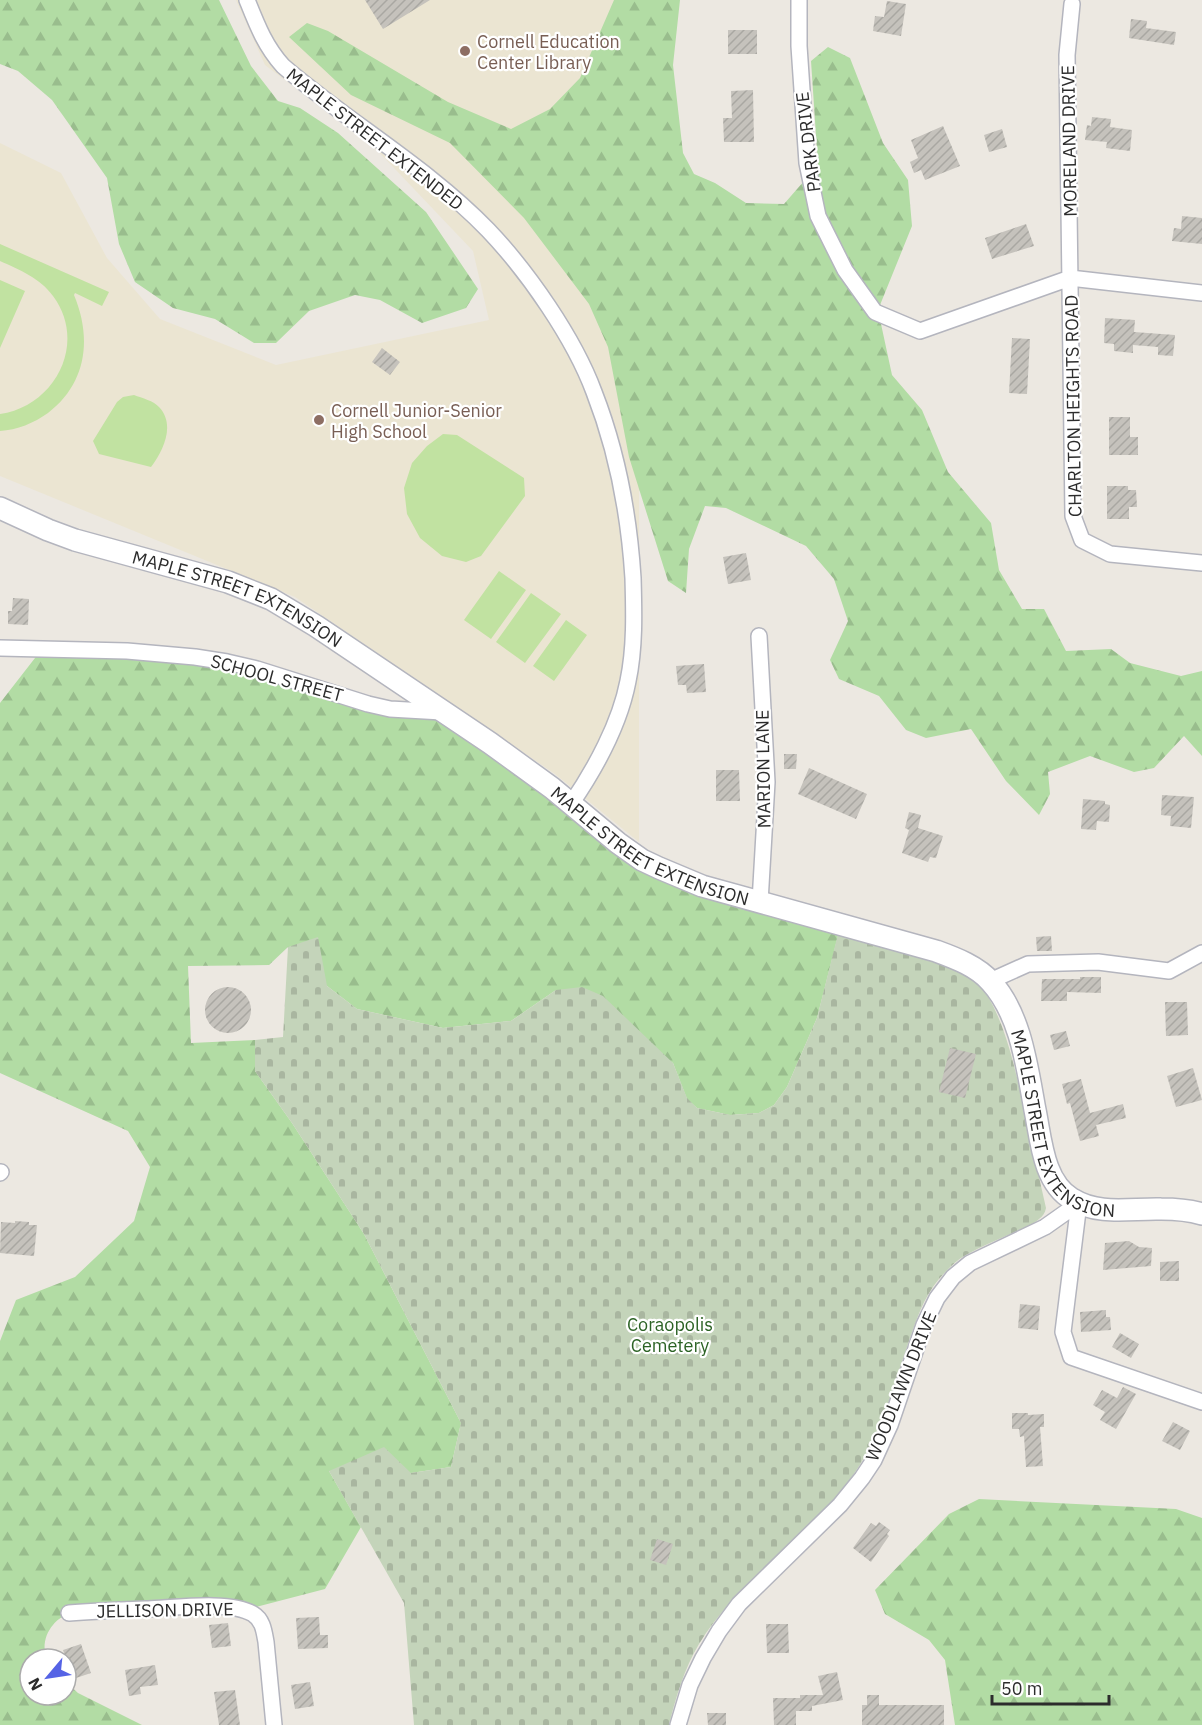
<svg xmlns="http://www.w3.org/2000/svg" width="1202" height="1725" font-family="'IBM Plex Sans',sans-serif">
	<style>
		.education { fill: #ebe5d2 }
		.forest { fill: url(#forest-firs) }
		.cemetery { fill: url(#cemetery-stones) }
		.pitch { fill: #c1e2a1 }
		.building { fill: url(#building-hatch) }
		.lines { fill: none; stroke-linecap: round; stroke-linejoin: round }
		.street-casing { stroke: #b4b5be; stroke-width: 18 }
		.secondary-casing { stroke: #b4b5be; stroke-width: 24 }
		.street { stroke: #fff; stroke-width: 15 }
		.secondary { stroke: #fff; stroke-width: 21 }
		.education-dot { fill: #8d6e63; stroke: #fff; stroke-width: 2 }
		.labels { text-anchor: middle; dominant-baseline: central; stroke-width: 4.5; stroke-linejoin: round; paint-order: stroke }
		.education-label { font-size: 18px; fill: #785e54; stroke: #fff; text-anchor: start }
		.street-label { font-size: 18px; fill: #2c2c2c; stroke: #fff }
		.park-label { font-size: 18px; fill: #2b6224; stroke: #fff }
	</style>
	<defs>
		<pattern id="forest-firs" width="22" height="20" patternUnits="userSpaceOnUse" patternTransform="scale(1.5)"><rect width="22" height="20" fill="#b2dca4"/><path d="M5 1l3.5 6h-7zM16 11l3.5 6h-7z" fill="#99bd8d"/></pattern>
		<pattern id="cemetery-stones" width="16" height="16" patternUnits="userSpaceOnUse" patternTransform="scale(1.5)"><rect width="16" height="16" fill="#c4d4ba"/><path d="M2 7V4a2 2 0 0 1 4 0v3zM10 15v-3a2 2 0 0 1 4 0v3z" fill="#a9b6a0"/></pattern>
		<pattern id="building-hatch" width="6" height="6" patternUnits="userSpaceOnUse" patternTransform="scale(1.5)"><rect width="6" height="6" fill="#c5c2bc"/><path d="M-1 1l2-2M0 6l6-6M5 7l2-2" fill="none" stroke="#a9a7a2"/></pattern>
	</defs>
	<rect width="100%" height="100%" fill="#ece8e1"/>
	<path class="education" d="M236 0H639V842L555 774 295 597 0 476V143L61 173 107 258 160 319 276 365 489 320 473 251 375 148 265 65Z"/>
	<path class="forest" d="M0 0H219L251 66 278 101 300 108 338 133 426 212 478 289 466 308 422 323 380 300 355 295 309 311 276 343H254L215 319 173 308 135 282 119 244 107 178 52 100 18 71 0 64Z
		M614 0H680L673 65 683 153 694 174 715 183 746 203 784 204 818 165 811 61 828 47 850 58 883 143 908 180 912 226 878 310 892 375 922 410 948 472 991 523 999 570 1022 609H1044L1066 651 1111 649 1130 663 1181 676 1202 671V756L1184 736 1154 768 1134 772 1090 756 1048 772 1050 794 1039 815 1006 781 971 729 926 738 906 730 879 696 839 679 830 660 848 621 834 579 806 546 726 508 705 506 689 549 686 593 668 581 629 457 608 347 589 304 524 218 450 143 351 95 289 37 307 23 328 31 448 102 511 129 550 109 580 78Z
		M42 649 164 653 368 704 445 712 642 860 841 924 817 1018 787 1087 774 1105 759 1113 730 1115 697 1108 687 1099 673 1063 556 990 511 1021 443 1028 357 1009 327 986 288 947 269 965 188 966 191 1043 255 1040V1071L292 1123 364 1234 461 1423 451 1467 411 1473 329 1471 361 1527 325 1589 244 1610 69 1613C64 1616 56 1620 53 1625 45 1634 42 1648 47 1659H30V1695H66V1682L78 1693 142 1725H0V1341L16 1300 75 1277 134 1221 150 1167 128 1131 0 1073V703Z
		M979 1499 1176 1509 1202 1518V1725H955L945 1660 929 1640 885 1614 875 1590 949 1514Z"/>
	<path class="cemetery" d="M838 934C860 941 882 947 904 953 928 960 956 965 976 982 1004 1007 1018 1082 1026 1118 1033 1148 1039 1178 1046 1208 1045 1213 1043 1216 1039 1219 1033 1225 1023 1228 1015 1232 999 1239 982 1246 966 1255 955 1261 947 1270 939 1279 923 1298 916 1321 908 1344 895 1381 885 1420 866 1454 827 1528 743 1572 699 1644 684 1669 676 1697 669 1725H414L404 1603 329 1471 384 1447 411 1473 451 1467 461 1423 364 1234 292 1123 255 1071V1040L283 1037 288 947 318 937 327 986 357 1009 443 1028 511 1021 556 990 582 987 603 996 673 1063 687 1098 697 1108 730 1115 759 1113 774 1105 787 1087 817 1018Z"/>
	<path class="pitch" d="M0 244 109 292 102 306 75 293 74 295C92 338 87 383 48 413 34 423 17 430 0 431V414C55 406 88 343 53 296 40 278 20 270 0 261Z
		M0 280 25 291 0 348Z
		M134 395C142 398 154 401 159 407 176 425 163 451 151 467L99 454 93 441 117 402 123 397Z
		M443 434 457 435 524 478 525 496 481 556 466 562 442 556 420 538 407 514 404 488 412 463 427 446Z
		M499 571 526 590 491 639 464 620Z
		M531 593 561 614 525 663 496 642Z
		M566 620 587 635 554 681 533 666Z"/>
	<path class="building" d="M365 0H430L383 29Z
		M887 1 906 4 901 36 873 31 875 16 884 17Z
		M1131 19 1147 21 1146 28 1176 32 1174 45 1129 38Z
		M728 30H757V54H728Z
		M753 90 754 142H724L723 118H732L731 91Z
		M1092 117 1111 119 1110 127 1132 130 1130 151 1106 148 1107 142 1085 140 1087 125 1091 126Z
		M943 126 960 166 925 180 921 170 914 173 910 162 918 158 911 140Z
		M1002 129 1007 147 989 152 984 135Z
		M1182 216 1202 218V244L1172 241 1174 228 1181 229Z
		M1026 224 1034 246 992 259 985 238Z
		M1105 318 1135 320 1134 332 1175 335 1173 356 1158 355V347L1133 345V353L1114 351V344L1104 343Z
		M1012 338 1030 339 1027 394 1009 393Z
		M382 348 400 362 390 375 372 362Z
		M1109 417H1130V437H1138V455H1109Z
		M1107 486H1128V490H1136L1137 507H1129V519H1107Z
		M746 553 751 580 728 584 723 557Z
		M13 598 29 599 28 625 8 624V611H12Z
		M704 664 706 692 687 693 686 685H678L676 666Z
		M784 754H797L796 769H784Z
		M809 768 867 794 856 819 798 794Z
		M716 770H739L740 801H716Z
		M1162 795 1194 797 1191 828 1170 826 1171 816 1161 815Z
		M1083 799 1105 801V804L1110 805 1109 822 1097 821 1096 830 1081 829Z
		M909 812 921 815 918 828 943 836 936 858 930 857 928 862 902 853 909 830 905 828Z
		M1051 936 1052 951H1037L1036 937Z
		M1080 977H1101V993L1067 992V1001H1041L1042 979H1080Z
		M205 1010a23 23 0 1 1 46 0a23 23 0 1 1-46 0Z
		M1165 1002H1187L1188 1035 1166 1036Z
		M1066 1031 1070 1046 1054 1050 1050 1035Z
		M950 1048 976 1054 965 1098 939 1092Z
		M1193 1068 1202 1100 1176 1107 1167 1076Z
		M1081 1079 1090 1113 1123 1104 1126 1118 1096 1125 1099 1136 1080 1141 1070 1103 1067 1104 1062 1084Z
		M15 1221 29 1222V1225H37L34 1256 0 1253 1 1222 15 1223Z
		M1129 1241 1139 1247 1152 1248 1151 1266 1103 1270 1105 1243Z
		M1179 1261V1281H1160V1262Z
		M1020 1304 1040 1306 1038 1330 1018 1328Z
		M1106 1310V1317H1110L1111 1330 1081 1332 1080 1312Z
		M1120 1333 1139 1344 1131 1358 1112 1347Z
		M1123 1387 1136 1394 1116 1429 1100 1420 1105 1412 1093 1405 1102 1390 1117 1398Z
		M1012 1413H1028V1415L1044 1414V1427H1040L1043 1466 1026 1467 1024 1436 1020 1437 1019 1429H1012Z
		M1173 1422 1190 1431 1180 1450 1162 1441Z
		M879 1522 890 1530 887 1534 889 1536 871 1562 853 1548 871 1523 876 1526Z
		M657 1539 673 1544 666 1565 650 1560Z
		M319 1617 320 1635H328V1648L298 1649 296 1618Z
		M228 1623 231 1646 212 1648 209 1625Z
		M766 1624H788L789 1653H767Z
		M81 1644 91 1673 70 1680 66 1669V1659L63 1650Z
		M155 1665 158 1685 140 1687 141 1694 129 1696 125 1670Z
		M837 1672 843 1700 812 1706V1711H796V1725H774L773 1698H800V1695H823L818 1676Z
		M310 1682 314 1706 295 1709 291 1685Z
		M235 1690 240 1725H219L214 1692Z
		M867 1695H879V1705H944V1725H862V1705H867Z
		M707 1713H726V1725H708Z"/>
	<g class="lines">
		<defs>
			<path id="street" d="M247 0C257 25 265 46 283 66 349 123 427 167 488 230 528 272 574 338 594 392 617 451 629 515 633 578 634 612 635 648 628 681 620 723 595 769 571 804
				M799 0V46L807 163 818 216 845 270 875 312 920 331 1070 278 1202 293
				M1072 4 1067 55 1073 516 1082 540 1110 554 1202 563
				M759 636 767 782 760 902
				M0 648 127 651 195 657 227 662 257 669 368 704 390 709 442 712
				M990 981 1028 964 1098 962 1169 971 1202 953
				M0 1173 1 1172
				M1079 1203 1063 1332 1071 1357 1202 1402
				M69 1613C95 1611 122 1610 148 1609 174 1608 231 1600 253 1614 263 1620 264 1631 266 1642L274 1725
				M678 1725 690 1685 703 1658 719 1631 739 1604 840 1505 862 1478 874 1460 890 1425 924 1325 937 1298 953 1277 970 1263 1045 1227 1079 1203"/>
			<g id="secondary">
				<path id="s1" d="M0 508 48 530 75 540 228 582 271 599 316 626 490 743 552 788 618 843 642 860 659 868 702 886 936 951C955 958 977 966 991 982 1021 1015 1027 1067 1035 1110 1041 1139 1043 1182 1072 1199 1099 1216 1131 1208 1161 1209 1175 1209 1189 1210 1202 1214"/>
			</g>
		</defs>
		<use href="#street" class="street-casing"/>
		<use href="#secondary" class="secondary-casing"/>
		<use href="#street" class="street"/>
		<use href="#secondary" class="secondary"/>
	</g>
	<g class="education-dot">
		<circle cx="465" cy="51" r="6"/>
		<circle cx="319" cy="420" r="6"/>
	</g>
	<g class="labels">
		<g class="education-label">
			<text x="477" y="41">Cornell Education<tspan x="477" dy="21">Center Library</tspan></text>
			<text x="331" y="410">Cornell Junior-Senior<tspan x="331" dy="21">High School</tspan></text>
		</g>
		<g class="street-label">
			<text transform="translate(375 139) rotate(38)">MAPLE STREET EXTENDED</text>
			<text transform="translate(1069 141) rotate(-91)">MORELAND DRIVE</text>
			<text transform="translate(808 142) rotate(-97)">PARK DRIVE</text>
			<text transform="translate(1073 406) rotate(-91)">CHARLTON HEIGHTS ROAD</text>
			<text stroke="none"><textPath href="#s1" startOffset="255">MAPLE STREET EXTENSION</textPath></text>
			<text transform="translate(277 678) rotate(15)">SCHOOL STREET</text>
			<text transform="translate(763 769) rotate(-91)">MARION LANE</text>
			<text stroke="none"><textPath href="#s1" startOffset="741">MAPLE STREET EXTENSION</textPath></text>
			<text stroke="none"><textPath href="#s1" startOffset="1281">MAPLE STREET EXTENSION</textPath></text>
			<text transform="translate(901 1386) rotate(-68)">WOODLAWN DRIVE</text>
			<text transform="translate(165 1610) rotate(-1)">JELLISON DRIVE</text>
		</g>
		<g class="park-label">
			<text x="670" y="1324">Coraopolis<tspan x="670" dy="21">Cemetery</tspan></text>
		</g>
	</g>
	<g transform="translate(48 1677) rotate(241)"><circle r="28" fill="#ffffff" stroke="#ababab" stroke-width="1.5"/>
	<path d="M0-4.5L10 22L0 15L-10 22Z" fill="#5563e5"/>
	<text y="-9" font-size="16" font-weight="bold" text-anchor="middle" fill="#2c2c2c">N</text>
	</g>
	<path d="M992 1695v9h117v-9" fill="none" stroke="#2c2c2c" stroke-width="3"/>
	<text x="1001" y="1695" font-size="18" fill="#2c2c2c" stroke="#ffffff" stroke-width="4.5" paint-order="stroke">50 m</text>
</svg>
